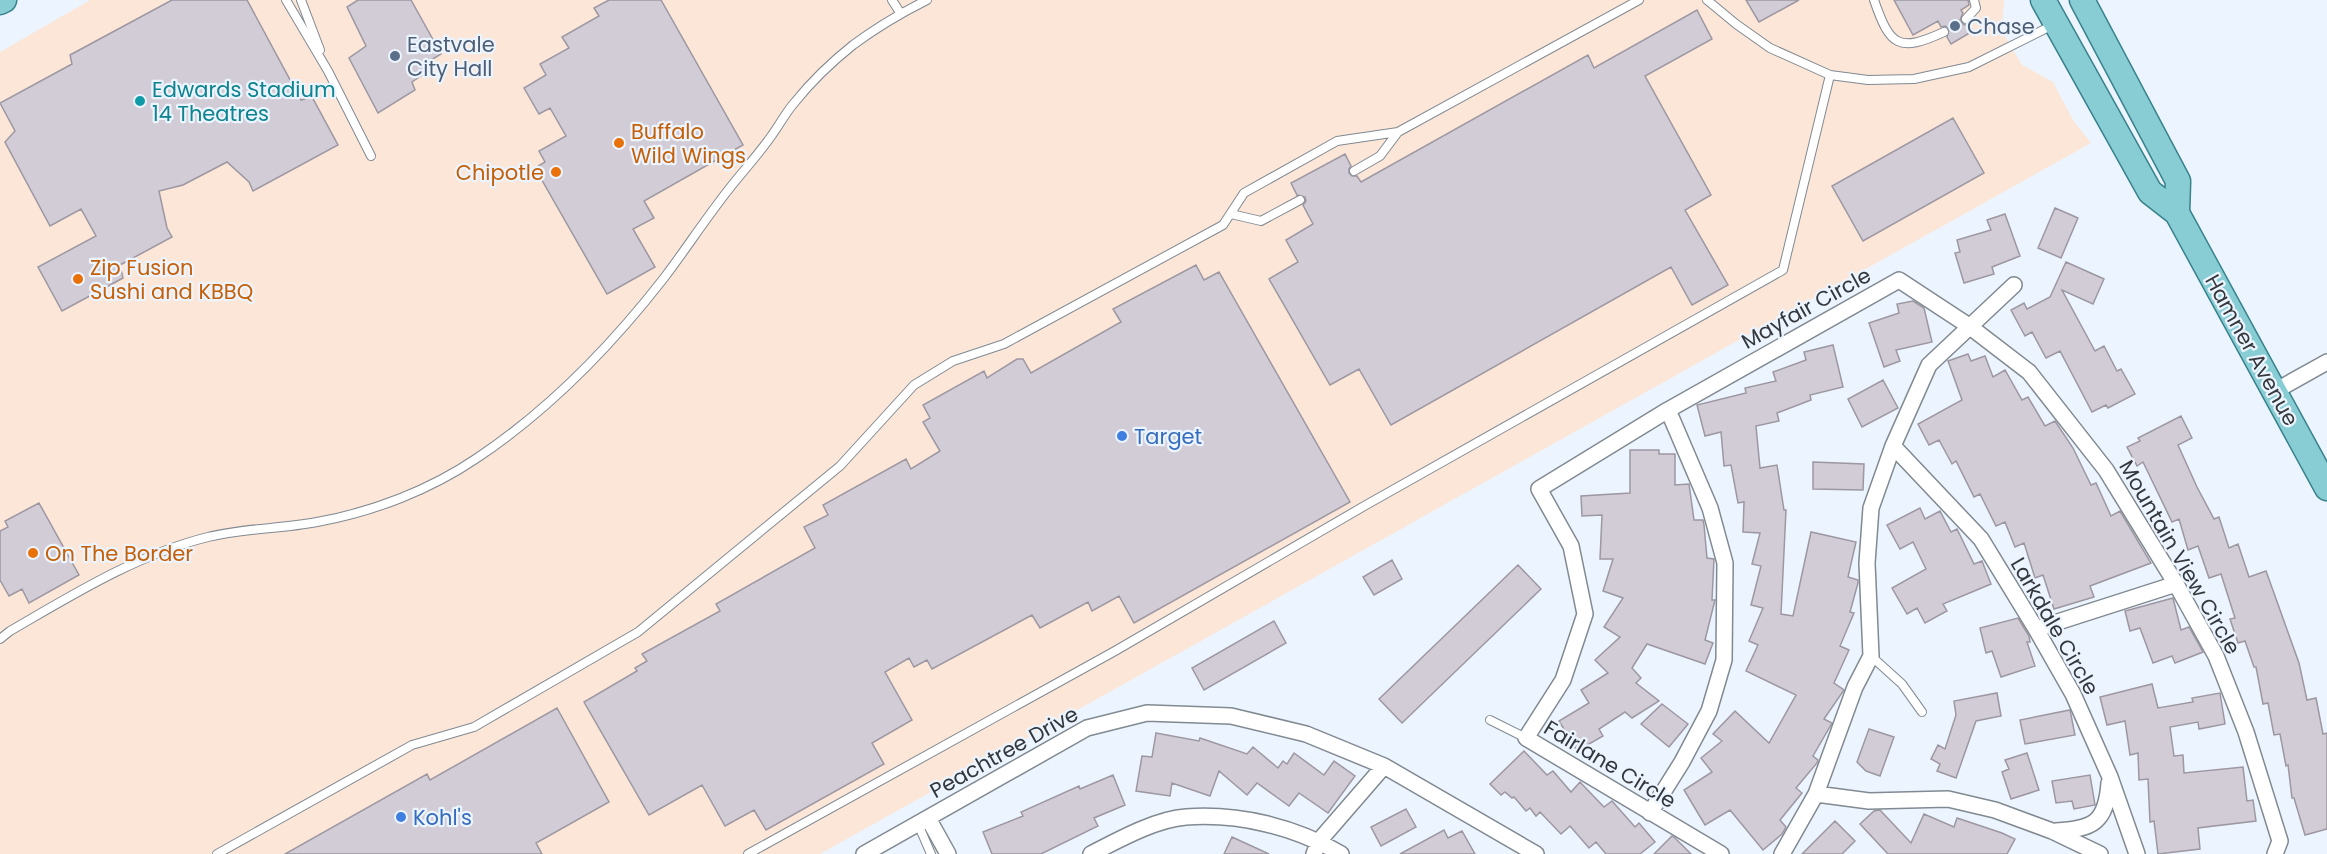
<svg xmlns="http://www.w3.org/2000/svg" width="2327" height="854" font-family="Poppins,sans-serif">
	<style>
		.commercial { fill: #fbe6d8 }
		.building { fill: #d1ccd6; stroke: #9d97a2; stroke-width: 1.5 }
		.lines { fill: none; stroke-linecap: round; stroke-linejoin: round }
		.lane-casing { stroke: #818991; stroke-width: 10 }
		.street-casing { stroke: #818991; stroke-width: 18 }
		.primary-casing { stroke: #38828c; stroke-width: 27 }
		.lane { stroke: #fff; stroke-width: 8 }
		.street { stroke: #fff; stroke-width: 15 }
		.primary { stroke: #89cdd4; stroke-width: 24 }
		.service-dot { fill: #5c6f8a; stroke: #ecf5ff; stroke-width: 2 }
		.culture-dot { fill: #0f9aa8; stroke: #ecf5ff; stroke-width: 2 }
		.food-dot { fill: #e8710a; stroke: #ecf5ff; stroke-width: 2 }
		.shop-dot { fill: #3f7fe0; stroke: #ecf5ff; stroke-width: 2 }
		.labels { text-anchor: middle; dominant-baseline: central; stroke-width: 4.5; stroke-linejoin: round; paint-order: stroke }
		.service-label { font-size: 21px; fill: #4e5e75; stroke: #ecf5ff; text-anchor: start }
		.culture-label { font-size: 21px; fill: #0d838f; stroke: #ecf5ff; text-anchor: start }
		.food-label { font-size: 21px; fill: #c56008; stroke: #ecf5ff; text-anchor: start }
		.street-label { font-size: 21px; fill: #34373b; stroke: #ecf5ff }
		.shop-label { font-size: 21px; fill: #366cbe; stroke: #ecf5ff; text-anchor: start }
	</style>
	<rect width="100%" height="100%" fill="#ecf5ff"/>
	<path class="commercial" d="M90 0H2004L2002 31 2022 65 2053 82 2073 120 2091 143 820 854H0V52Z"/>
	<path class="building" d="M172 0H247L301 100 312 97 338 145 253 191 249 182 227 162 183 185 159 191 167 228 172 237 120 265 123 278 62 311 38 267 96 236 81 209 50 226 5 142 15 131 0 103 72 64 70 55Z
		M358 0H411L441 54 426 63 427 72 412 82 415 90 378 113 349 58 366 46 347 7Z
		M609 0H661L743 145 644 201 654 218 633 229 655 267 607 294 535 168 545 162 539 151 566 136 550 108 539 114 524 88 546 75 540 64 569 48 562 37 599 16 594 8Z
		M1746 0H1799L1759 22Z
		M1894 0H1968L1969 5 1961 10 1963 13 1960 20 1964 25 1969 24 1973 31 1951 44 1947 37 1949 29 1945 26 1941 27 1938 21 1913 35Z
		M1697 10 1712 39 1645 76 1711 195 1685 210 1728 285 1692 305 1671 267 1391 425 1359 369 1330 385 1269 279 1298 262 1286 240 1313 224 1303 205 1306 201 1305 197 1297 195 1291 183 1345 154 1351 166 1349 169V173L1352 176H1357L1361 182 1588 55 1594 68Z
		M1953 118 1984 173 1863 241 1832 186Z
		M2055 208 2078 218 2061 258 2038 248Z
		M2005 214 2020 256 1992 267 1994 274 1964 283 1955 253 1960 252 1957 240 1991 230 1987 220Z
		M2066 262 2104 279 2093 304 2062 290 2095 351 2104 346 2117 371 2121 369 2135 394 2108 408 2106 405 2092 412 2060 351 2046 358 2032 332 2025 336 2011 310 2024 303 2027 309 2050 297Z
		M1196 265 1204 280 1219 272 1350 502 1134 623 1119 596 1092 611 1088 602 1040 628 1032 615 932 669 927 660 914 667 909 658 885 672 912 720 872 743 884 764 766 830 754 810 725 826 702 785 649 815 584 702 637 671 635 668 647 661 642 654 720 611 716 604 815 548 804 527 828 515 823 505 906 459 911 469 940 451 923 422 930 418 923 405 984 371 987 378 1017 359H1023L1031 373 1121 322 1113 309Z
		M1913 301 1924 308 1932 342 1896 350 1900 361 1884 367 1869 323 1899 313 1897 304Z
		M1833 345 1843 387 1810 395 1811 400 1777 413 1779 421 1756 426 1760 468 1777 465 1784 510H1786L1781 614 1793 616 1811 532 1856 542 1848 577 1858 580V583L1850 612 1854 613 1840 646 1849 650 1834 683 1844 690 1824 719 1832 723 1813 756 1818 760 1817 763 1796 788 1802 793 1780 820 1786 827 1782 834 1763 850 1730 810 1705 825 1684 790 1712 772 1701 758 1722 741 1713 734 1735 711 1769 743 1796 695 1746 671 1758 645 1749 641 1763 608 1751 605 1761 566 1752 564 1760 533 1743 532 1744 502 1738 503 1731 465 1724 466 1721 432 1705 436 1697 405 1746 393 1745 388 1776 381 1773 372 1806 360 1804 352Z
		M1968 354 1971 361 1985 356 1993 377 2005 370 2022 400 2028 397 2045 426 2055 421 2073 448 2091 485 2096 483 2111 516 2120 511 2151 563 2090 586 2094 597 2054 609 2043 575 2035 578 2024 543 2015 547 2005 522 1996 526 1980 494 1974 497 1956 461 1952 464 1939 440 1929 445 1918 424 1962 400 1948 361Z
		M1883 380 1898 408 1862 427 1848 399Z
		M2181 416 2192 438 2178 445 2197 487 2214 519 2219 517 2229 548 2238 544 2249 577 2266 571 2299 663 2307 700 2316 698 2323 734 2327 733V829L2305 835 2294 798H2292L2288 765 2286 766 2280 734 2274 735 2268 703 2263 704 2256 667H2254L2245 641 2238 643 2230 619 2235 618 2221 574 2209 578 2198 546 2188 550 2179 519 2172 522 2143 462 2137 466 2127 447 2140 441 2138 438Z
		M1630 450H1659V454H1675V485L1689 484 1694 520H1703L1704 525 1707 558 1714 559 1712 600H1715L1705 640 1713 643 1705 664 1647 644 1632 668 1641 678 1636 683 1659 701 1632 718 1625 712 1599 729 1603 736 1577 751 1559 721 1589 703 1581 690 1608 673 1595 660 1620 637 1604 627 1623 598 1603 591 1613 559H1600L1602 515 1582 516 1581 496 1630 493Z
		M1813 462 1864 464 1863 490 1813 489Z
		M39 503 79 575 29 603 22 589 9 596 0 580V531L8 527 5 521Z
		M1920 508 1925 519 1940 511 1951 532 1957 529 1974 564 1982 561 1991 584 1943 604 1947 611 1925 623 1917 608 1907 614 1892 588 1926 569 1913 542 1900 549 1887 525Z
		M1392 560 1402 579 1374 595 1363 577Z
		M1518 565 1541 589 1402 723 1379 699Z
		M2173 598 2181 630 2189 627 2203 652 2175 663 2172 656 2153 663 2140 628 2130 631 2125 611Z
		M2018 618 2029 636 2030 642H2027L2035 666 2001 677 1992 651 1986 653 1980 628Z
		M1274 621 1286 643 1204 690 1192 668Z
		M2152 684 2158 708 2193 702 2192 698 2220 693 2225 724 2199 729 2198 722 2170 727 2174 756 2183 755 2184 773 2243 767 2247 801 2253 800 2256 821 2198 828 2200 849 2158 854 2154 821 2150 822 2148 779 2139 780 2138 753 2130 755 2125 721 2107 725 2100 697Z
		M1997 693 2001 716 1976 721 1956 778 1937 771 1940 764 1931 759 1938 745 1945 749 1956 715 1954 701Z
		M1662 704 1688 724 1669 747 1641 724Z
		M557 708 609 802 536 843 542 854H285L427 774 430 780Z
		M2070 710 2075 735 2025 744 2020 720Z
		M1869 729 1894 737 1880 776 1866 771 1857 762Z
		M1156 733 1199 741 1200 738 1247 754 1253 747 1278 768 1283 761 1287 764 1294 753 1324 775 1334 761 1355 776 1328 813 1299 793 1289 806 1257 783 1247 795 1219 771 1210 796 1172 783 1170 796 1136 791 1142 756 1152 757Z
		M1524 751 1547 775 1553 771 1571 792 1580 782 1604 807 1612 801 1635 827 1639 823 1655 842 1640 854H1606L1596 842 1589 848 1570 826 1561 834 1540 812 1536 816 1530 808 1526 811 1514 797 1512 798 1505 792 1501 795 1490 784Z
		M2027 753 2039 790 2011 799 2002 772 2009 769 2005 760Z
		M1113 775 1125 805 1094 818 1098 826 1041 854H992L983 832 1023 816 1021 812 1079 786 1080 789Z
		M2090 775 2095 805 2074 809 2072 801 2056 803 2052 781Z
		M1406 809 1416 827 1381 846 1371 827Z
		M1880 810 1911 843 1924 814 1954 827 1957 818 2002 833 2015 839 2007 854H1888L1860 824 1874 811Z
		M1835 821 1855 841 1842 854H1802Z
		M1444 830 1448 838 1462 831 1475 854H1400Z
		M1672 836 1675 838 1691 854H1654Z
		M1232 837 1269 854H1224Z"/>
	<g class="lines">
		<defs>
			<path id="lane" d="M286 0 328 71 371 156
				M301 0 320 50
				M892 0 901 14
				M1707 0 1736 24 1770 48 1830 75 1868 80 1914 79 1969 67 2053 25
				M1874 0C1890 46 1898 53 1944 32
				M1966 19 1976 8 1974 0
				M1354 171 1380 156 1398 132
				M1231 214 1261 221 1300 200
				M0 639 10 631C74 594 136 555 208 537 243 528 281 529 317 522 373 512 430 490 477 458 549 410 611 346 664 278 686 249 706 218 729 189 743 171 759 154 772 135 780 124 786 112 795 102 811 82 833 61 853 45 876 28 901 13 927 0
				M1871 656 1902 684 1922 712
				M1490 720 1526 738
				M918 824 931 854
				M217 854 412 745 474 727 638 632 840 466 914 385 953 361 1004 344 1223 225 1244 193 1337 141 1398 132 1639 0
				M748 854 1115 651 1366 505 1783 270 1830 75"/>
			<path id="street" d="M2275 391 2327 362
				M1893 446 1981 539 2036 629 2073 694 2110 777 2137 854
				M2036 629 2176 584
				M1816 794 1869 801 1948 799 1995 810 2052 831 2100 854
				M1650 813 1682 762 1709 711 1724 660 1725 563 1710 508 1668 410
				M928 818 948 854
				M2056 831C2093 829 2106 823 2109 783
				M864 854 1087 728 1147 713 1231 716 1306 734 1384 766 1536 854
				M1091 854C1118 840 1156 819 1186 817 1239 813 1296 827 1341 854
				M1314 854 1319 841 1384 766
				M1721 854 1526 738 1563 680 1585 614 1571 546 1539 489 1668 410 1899 280 1969 326 2029 372 2106 470 2176 584 2216 656 2246 732 2280 841 2275 854
				M1782 854 1816 794 1855 687 1871 656 1867 563 1871 508 1893 446 1929 365 2014 285"/>
			<path id="primary" d="M2043 0 2150 192 2177 213 2327 488
				M2082 0 2178 181 2177 213
				M0 2 4 0"/>
		</defs>
		<use href="#lane" class="lane-casing"/>
		<use href="#street" class="street-casing"/>
		<use href="#primary" class="primary-casing"/>
		<use href="#lane" class="lane"/>
		<use href="#street" class="street"/>
		<use href="#primary" class="primary"/>
	</g>
	<g class="service-dot">
		<circle cx="1955" cy="26" r="6"/>
		<circle cx="395" cy="56" r="6"/>
	</g>
	<circle class="culture-dot" cx="140" cy="101" r="6"/>
	<g class="food-dot">
		<circle cx="619" cy="143" r="6"/>
		<circle cx="556" cy="172" r="6"/>
		<circle cx="78" cy="279" r="6"/>
		<circle cx="33" cy="553" r="6"/>
	</g>
	<g class="shop-dot">
		<circle cx="1122" cy="436" r="6"/>
		<circle cx="401" cy="817" r="6"/>
	</g>
	<g class="labels">
		<g class="service-label">
			<text x="1967" y="26">Chase</text>
			<text x="407" y="44">Eastvale<tspan x="407" dy="24">City Hall</tspan></text>
		</g>
		<g class="culture-label">
			<text x="152" y="89">Edwards Stadium<tspan x="152" dy="24">14 Theatres</tspan></text>
		</g>
		<g class="food-label">
			<text x="631" y="131">Buffalo<tspan x="631" dy="24">Wild Wings</tspan></text>
			<text x="544" y="172" text-anchor="end">Chipotle</text>
			<text x="90" y="267">Zip Fusion<tspan x="90" dy="24">Sushi and KBBQ</tspan></text>
			<text x="45" y="553">On The Border</text>
		</g>
		<g class="street-label">
			<text transform="translate(1806 308) rotate(-29)">Mayfair Circle</text>
			<text transform="translate(2252 350) rotate(61)">Hamner Avenue</text>
			<text transform="translate(2180 557) rotate(60)">Mountain View Circle</text>
			<text transform="translate(2055 626) rotate(60)">Larkdale Circle</text>
			<text transform="translate(1004 752) rotate(-29)">Peachtree Drive</text>
			<text transform="translate(1610 764) rotate(31)">Fairlane Circle</text>
		</g>
		<g class="shop-label">
			<text x="1134" y="436">Target</text>
			<text x="413" y="817">Kohl's</text>
		</g>
	</g>
</svg>
